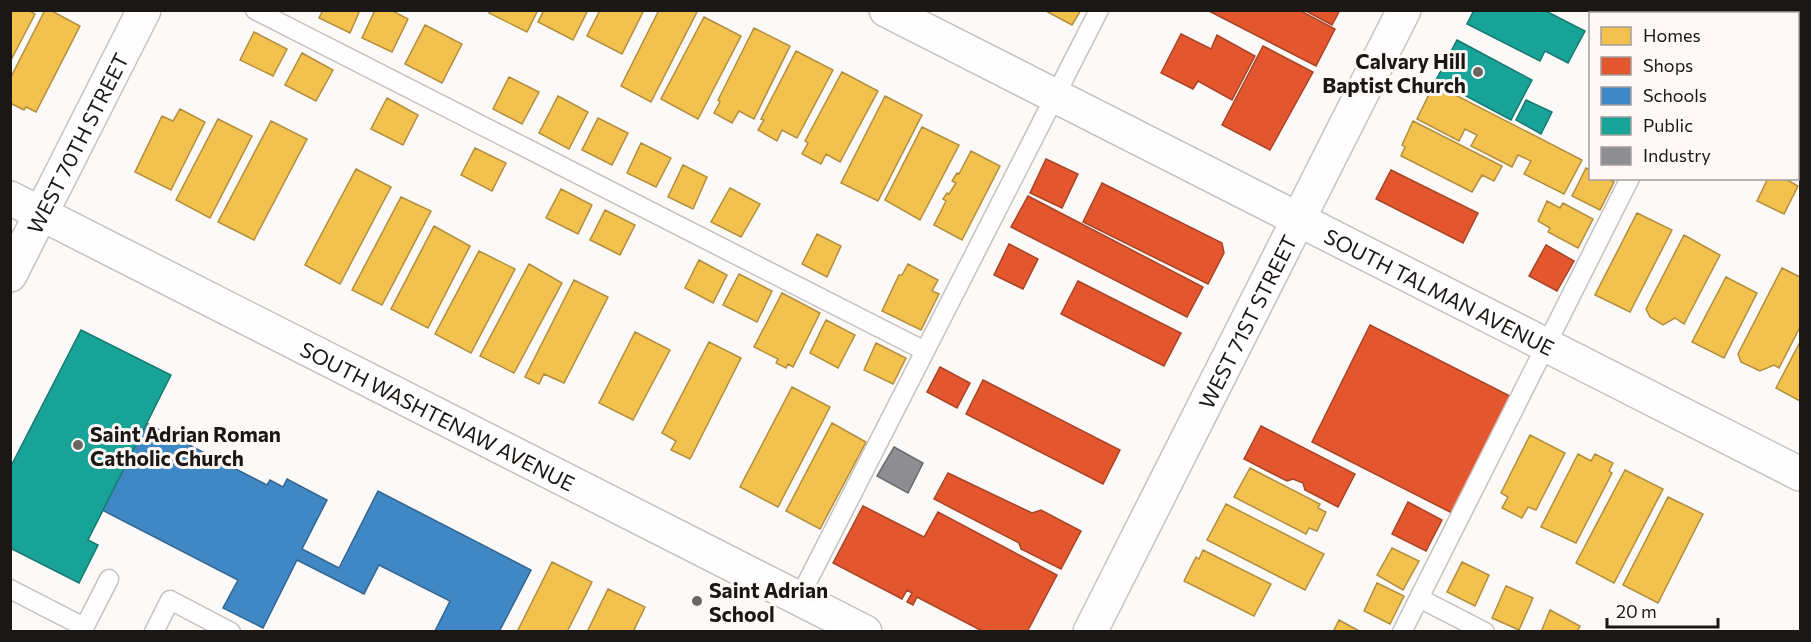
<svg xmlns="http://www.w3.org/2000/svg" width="1811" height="642" font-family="Commissioner,sans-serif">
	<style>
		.homes { fill: #f2c14e; stroke: #b28e3d; stroke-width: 1.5 }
		.shops { fill: #e4572e; stroke: #a84426; stroke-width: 1.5 }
		.schools { fill: #3f88c5; stroke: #346690; stroke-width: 1.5 }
		.public { fill: #17a398; stroke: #187970; stroke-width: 1.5 }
		.industry { fill: #8d8d92; stroke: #6b6a6c; stroke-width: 1.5 }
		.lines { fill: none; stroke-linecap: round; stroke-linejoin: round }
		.lane-casing { stroke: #c5c2bf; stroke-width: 21 }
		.street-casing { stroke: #c5c2bf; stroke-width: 36 }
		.secondary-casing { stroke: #c5c2bf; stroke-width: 36 }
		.lane { stroke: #fffefe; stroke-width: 18 }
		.street { stroke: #fffefe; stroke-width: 33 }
		.secondary { stroke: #fffefe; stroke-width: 33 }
		.poi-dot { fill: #6a6664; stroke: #fef9f6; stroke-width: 2 }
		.labels { text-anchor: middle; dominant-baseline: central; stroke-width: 6; stroke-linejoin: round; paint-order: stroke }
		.poi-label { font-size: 21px; font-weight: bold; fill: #1b1714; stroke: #fef9f6; text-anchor: start }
		.street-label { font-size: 21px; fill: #1b1714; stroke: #fef9f6 }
	</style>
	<rect width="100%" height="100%" fill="#fcfaf8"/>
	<path class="homes" d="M10 10H28L35 14 10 62Z
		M45 10H50L80 26 36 112 26 107 24 110 10 103V79Z
		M323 10H360L350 33 319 18Z
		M375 10H391L408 19 392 52 362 38Z
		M491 10H538L527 32 489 13Z
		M544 10H588L573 40 538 22Z
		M600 10H644L622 54 587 36Z
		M659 10H698L651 102 621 86Z
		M1044 10H1081L1072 25Z
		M704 17 741 36 698 119 661 99Z
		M425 25 462 44 442 83 405 64Z
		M754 28 790 46 754 119 739 111 732 123 714 113 720 102 718 100Z
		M254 32 287 49 273 76 240 60Z
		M796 51 833 70 797 138 782 130 777 141 758 130 764 120 761 119Z
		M302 53 333 70 316 101 285 85Z
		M842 72 878 91 840 162 826 154 821 164 802 154 808 143 805 141Z
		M509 77 539 92 522 124 493 109Z
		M1434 84 1582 160 1564 194 1524 174 1531 161 1518 155 1512 167 1471 146 1477 135 1465 129 1459 141 1417 119Z
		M558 96 588 112 569 149 539 133Z
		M885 96 922 115 878 201 841 183Z
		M387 98 418 115 403 145 371 129Z
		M180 109 205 122 171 190 135 172 162 116 173 121Z
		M598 118 628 133 612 165 582 150Z
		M218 119 252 136 210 218 176 200Z
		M271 121 307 139 254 240 218 222Z
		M1413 121 1502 166 1494 181 1482 175 1472 192 1401 156 1405 147 1402 145Z
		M922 127 959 145 920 220 885 200Z
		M641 143 671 158 656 187 627 173Z
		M475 148 506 163 492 191 461 175Z
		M971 151 1000 166 962 240 934 225 946 201 943 199 947 193 949 194 956 183 952 181 957 173 959 174Z
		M683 165 707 177 693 209 668 197Z
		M1586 168 1590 170V178H1607L1614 182 1600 210 1572 196Z
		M356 169 391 187 340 284 305 265Z
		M1768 178H1784L1798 186 1784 214 1757 201Z
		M730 188 760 204 741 237 711 222Z
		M561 189 592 205 578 234 546 218Z
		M401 197 431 211 382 305 352 290Z
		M1547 201 1560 208 1563 203 1593 219 1578 248 1548 232 1550 228 1538 221Z
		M605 210 635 225 620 255 590 240Z
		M1637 213 1672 230 1630 312 1595 295Z
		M434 226 470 246 428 328 391 309Z
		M817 234 841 246 827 277 802 264Z
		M1684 235 1720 255 1684 324 1675 318 1663 325 1650 317 1646 309Z
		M479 251 515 269 471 353 435 334Z
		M699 260 727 275 713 303 685 288Z
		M529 264 562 283 514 373 480 356Z
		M908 264 938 280 932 291 939 294 921 330 882 311 899 275H902Z
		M1782 268 1800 277V327L1779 368 1774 365 1760 371 1741 362 1738 354Z
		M739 274 772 291 757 322 723 305Z
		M1726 277 1757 293 1724 358 1692 342Z
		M574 280 608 297 564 383 544 374 539 384 525 377Z
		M782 293 820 313 793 367 788 364 786 368 776 363 778 359 754 347Z
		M826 320 855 335 838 368 810 353Z
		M635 332 670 350 633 420 599 403Z
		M709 342 741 358 690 459 671 450 676 441 662 433Z
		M1800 342V401L1776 388Z
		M876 343 906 358 893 384 864 370Z
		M792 387 830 407 778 507 740 487Z
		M832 423 866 442 820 529 786 511Z
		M1530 435 1565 453 1536 510 1528 507 1522 518 1502 508 1508 497 1501 493Z
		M1578 454 1591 461 1595 454 1613 463 1609 471 1612 473 1576 543 1541 527Z
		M1250 468 1320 504 1318 508 1326 512 1317 531 1309 528 1306 534 1234 497Z
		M1625 470 1663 489 1614 583 1576 563Z
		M1668 497 1703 514 1658 603 1623 585Z
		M1226 504 1324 554 1305 590 1207 540Z
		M1392 548 1419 561 1403 590 1377 575Z
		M1203 550 1271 584 1254 616 1184 581 1196 557 1199 559Z
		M552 562 592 582 567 632H517Z
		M1462 562 1489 575 1475 606 1447 592Z
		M1377 583 1404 596 1390 624 1364 611Z
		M1506 586 1533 598 1519 630 1492 618Z
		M608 589 645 607 633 632H587Z
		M1550 610 1580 626 1577 632H1541Z
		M1339 620 1361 632H1333Z"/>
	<path class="shops" d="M1207 10H1299L1335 29 1316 66Z
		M1304 10H1340L1332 25Z
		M1181 34 1211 49 1217 35 1255 56 1232 100 1198 81 1193 89 1161 73Z
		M1263 46 1313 72 1270 150 1222 125Z
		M1046 159 1078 174 1062 208 1030 193Z
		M1391 170 1478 213 1463 243 1376 199Z
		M1102 183 1222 243 1224 253 1208 284 1083 222Z
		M1028 196 1203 287 1187 317 1011 227Z
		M1009 244 1038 259 1023 289 994 275Z
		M1546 245 1574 261 1557 291 1529 276Z
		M1078 281 1181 333 1164 366 1061 314Z
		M1370 325 1510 396 1452 513 1312 442Z
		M940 367 970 383 957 408 927 392Z
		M983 380 1120 450 1103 484 966 414Z
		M1261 426 1355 474 1338 507 1305 490 1303 483 1293 479 1287 481 1244 459Z
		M948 473 1032 513 1041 510 1081 531 1061 569 1021 549 1019 543 934 499Z
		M1408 502 1442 520 1426 551 1392 534Z
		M863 506 924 537 938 512 1057 575 1027 632H984L917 597 913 605 907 602 912 593 907 590 902 599 833 563Z"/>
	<path class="schools" d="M146 423 267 485 270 480 283 487 287 479 327 500 302 549 339 568 378 491 531 570 499 632H437L435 631 450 601 379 565 364 594 297 560 263 628 223 608 238 580 102 510Z"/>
	<path class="public" d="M1474 10H1544L1585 31 1568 63 1545 51 1540 61 1467 24Z
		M1457 40 1532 80 1511 120 1436 80Z
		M1526 100 1552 112 1541 134 1516 120Z
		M81 330 171 375 88 540 98 545 79 583 10 548V468Z"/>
	<path class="industry" d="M894 447 923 463 908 493 877 476Z"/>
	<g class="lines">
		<defs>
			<path id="lane" d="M255 10 925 351
				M1713 14 1714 10
				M1798 163 1800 164
				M10 589 84 627
				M799 598 1099 10
				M1419 598 1485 632
				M82 632 109 579
				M154 632 170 600 231 632
				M1402 632 1630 178"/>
			<g id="street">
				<path id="s1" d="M886 10 1800 474"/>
				<path id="s2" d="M10 198 865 632"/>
				<path id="s3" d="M10 275 144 10"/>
			</g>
			<g id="secondary">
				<path id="s4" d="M1090 632 1404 10"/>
			</g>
		</defs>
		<use href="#lane" class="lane-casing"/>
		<use href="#street" class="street-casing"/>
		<use href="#secondary" class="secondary-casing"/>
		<use href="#lane" class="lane"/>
		<use href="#street" class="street"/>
		<use href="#secondary" class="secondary"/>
	</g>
	<g class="poi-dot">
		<circle cx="1478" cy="72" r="6"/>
		<circle cx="78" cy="445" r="6"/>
		<circle cx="697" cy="601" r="6"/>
	</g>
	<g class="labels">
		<g class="poi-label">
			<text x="1466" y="60" text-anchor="end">Calvary Hill<tspan x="1466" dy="24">Baptist Church</tspan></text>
			<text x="90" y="433">Saint Adrian Roman<tspan x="90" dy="24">Catholic Church</tspan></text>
			<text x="709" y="589">Saint Adrian<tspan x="709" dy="24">School</tspan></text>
		</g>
		<g class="street-label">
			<text stroke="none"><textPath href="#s3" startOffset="148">WEST 70TH STREET</textPath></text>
			<text stroke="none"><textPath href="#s1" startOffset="621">SOUTH TALMAN AVENUE</textPath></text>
			<text stroke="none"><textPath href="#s4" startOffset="348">WEST 71ST STREET</textPath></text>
			<text stroke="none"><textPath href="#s2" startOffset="480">SOUTH WASHTENAW AVENUE</textPath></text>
		</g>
	</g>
	<rect width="1811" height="642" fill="none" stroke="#1b1714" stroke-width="24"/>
	<rect x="1589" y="12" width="210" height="168" fill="#fef9f6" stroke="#a39f9c" stroke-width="1.5"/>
	<rect x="1601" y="27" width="30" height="18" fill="#f2c14e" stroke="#a39f9c" stroke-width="1.5"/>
	<text x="1643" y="42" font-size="18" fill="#1b1714">Homes</text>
	<rect x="1601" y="57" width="30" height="18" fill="#e4572e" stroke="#a39f9c" stroke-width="1.5"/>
	<text x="1643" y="72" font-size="18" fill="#1b1714">Shops</text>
	<rect x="1601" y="87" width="30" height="18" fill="#3f88c5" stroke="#a39f9c" stroke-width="1.5"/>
	<text x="1643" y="102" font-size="18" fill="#1b1714">Schools</text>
	<rect x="1601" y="117" width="30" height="18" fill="#17a398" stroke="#a39f9c" stroke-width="1.5"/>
	<text x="1643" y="132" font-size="18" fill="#1b1714">Public</text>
	<rect x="1601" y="147" width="30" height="18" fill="#8d8d92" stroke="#a39f9c" stroke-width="1.5"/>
	<text x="1643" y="162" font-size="18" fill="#1b1714">Industry</text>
	<path d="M1607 618v9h111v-9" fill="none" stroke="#1b1714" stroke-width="3"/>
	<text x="1616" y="618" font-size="18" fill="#1b1714" stroke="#fef9f6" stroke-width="4.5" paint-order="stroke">20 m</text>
</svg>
